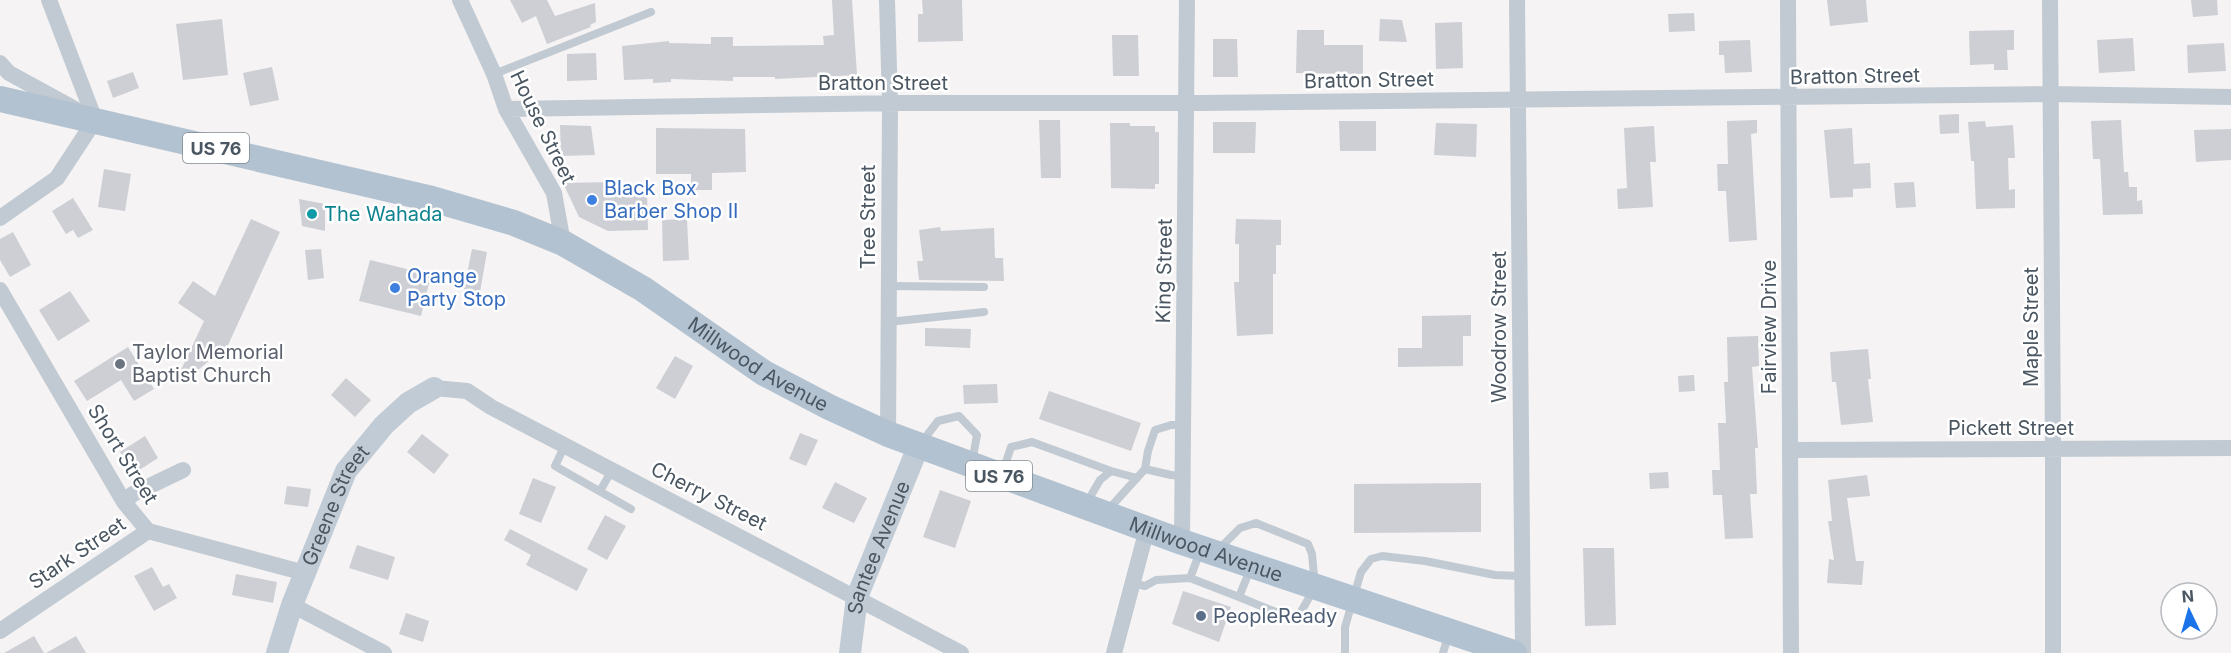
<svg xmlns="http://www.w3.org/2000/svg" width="2231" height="653" font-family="Inter,sans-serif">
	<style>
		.building { fill: #cdcfd5 }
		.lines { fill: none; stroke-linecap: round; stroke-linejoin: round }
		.lane { stroke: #c1cad2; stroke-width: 8 }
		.street { stroke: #c1cad2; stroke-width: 16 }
		.secondary { stroke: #c1cbd6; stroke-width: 22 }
		.primary { stroke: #b3c2d1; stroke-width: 26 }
		.shop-dot { fill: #3f7fe0; stroke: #fff; stroke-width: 2 }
		.culture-dot { fill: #0f9aa8; stroke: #fff; stroke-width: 2 }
		.worship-dot { fill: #6b7280; stroke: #fff; stroke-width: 2 }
		.service-dot { fill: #5c6f8a; stroke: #fff; stroke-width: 2 }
		.labels { text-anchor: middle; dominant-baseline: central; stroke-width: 5; stroke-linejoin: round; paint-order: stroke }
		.shield { fill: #fff; stroke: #808990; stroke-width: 1.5 }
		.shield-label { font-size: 18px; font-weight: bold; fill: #4a5661 }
		.street-label { font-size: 20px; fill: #4a5661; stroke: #fff }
		.shop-label { font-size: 20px; fill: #366cbe; stroke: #fff; text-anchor: start }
		.culture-label { font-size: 20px; fill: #0d838f; stroke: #fff; text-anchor: start }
		.worship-label { font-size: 20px; fill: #5b616d; stroke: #fff; text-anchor: start }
		.service-label { font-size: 20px; fill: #4e5e75; stroke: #fff; text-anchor: start }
	</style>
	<rect width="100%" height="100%" fill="#f5f3f3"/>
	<path class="building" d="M510 0H547L555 16 595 3 596 22 590 25 591 27 547 44 536 16 522 23Z
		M832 0H852L857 75 775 79V77H733V81L671 79V82L653 83V79L624 80 622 46 669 41V43L711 44V37H733V46L824 45 823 36 834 35Z
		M922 0H962L963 41 918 42V14H923Z
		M1827 0H1866L1868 22 1830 26Z
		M2191 0H2217L2218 15 2193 17Z
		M1694 13 1695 31 1669 32 1668 14Z
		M222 19 228 75 183 80 176 24Z
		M1380 19 1402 20 1407 42 1379 41Z
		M1462 22 1463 68 1436 69 1435 23Z
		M1297 30H1324V45H1363V74L1296 73Z
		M2014 30V50H2007L2008 70H1994V64L1970 65 1969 31Z
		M1112 35H1138L1139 76H1113Z
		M2133 38 2135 71 2099 73 2097 40Z
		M1213 39H1237L1238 77H1213Z
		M1750 40 1752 72 1725 73 1724 55H1719V41Z
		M2224 43 2226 71 2188 73 2187 45Z
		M596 53 597 80 567 81V54Z
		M272 67 279 100 250 106 243 73Z
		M133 72 139 88 113 98 107 81Z
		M1959 114V133L1940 134 1939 115Z
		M1039 120H1060L1061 178H1041Z
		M1757 120V133L1751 134 1757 240 1729 242 1726 191H1718L1717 164H1728L1727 121Z
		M2121 120 2124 172H2128L2129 187H2137V201L2142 200 2143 214 2103 215 2100 159H2093L2091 121Z
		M1339 121H1376V151H1340Z
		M1985 121 1986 127 2013 125 2015 158H2008L2009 190 2015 189V208L1976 209 1974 161H1971L1968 122Z
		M1213 122H1256L1255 153H1213Z
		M1110 123H1130V126H1155V132H1159V184H1155V189L1111 188Z
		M1436 123 1477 124 1476 157 1434 155Z
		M560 125 591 126 595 155 561 156Z
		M1654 126 1656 162H1650L1653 207 1618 209 1617 189 1627 188 1624 128Z
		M656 128 745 129 746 172 712 173V190H691V174H656Z
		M1852 128 1854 164 1870 163 1871 188 1853 189V197L1830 198 1824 130Z
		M2231 129V160L2196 162 2194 130Z
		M104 169 131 174 125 211 98 207Z
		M613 182V192H647L648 230 608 231 579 217 563 183Z
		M1914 182 1916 207 1896 208 1894 183Z
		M73 198 93 230 78 238 73 230 66 234 52 211Z
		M299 199 325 204V231L302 226Z
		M251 219 280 232 228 345 192 375 181 370 204 321 178 303 193 281 215 296Z
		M687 219 689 260 663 261 662 220Z
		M1236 219 1281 220V245H1276V274H1273V334L1237 336 1234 282H1239V244H1235Z
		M940 227 941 231 994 228 995 258H1003L1004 281 919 280 917 261H923L919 230Z
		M13 232 31 265 10 277 0 260V239Z
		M321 249 324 278 308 280 305 250Z
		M472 249 487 252 480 292 464 289Z
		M370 260 431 275 421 316 359 301Z
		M70 291 90 321 58 341 39 310Z
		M1471 315V336H1463V366L1398 367V348H1422V316Z
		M925 328 971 329 970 348 925 346Z
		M1758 336 1759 366 1752 367 1758 448H1755L1757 494H1750L1753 538 1725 539 1722 495H1713L1712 470H1720L1718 423H1726L1724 382H1728L1727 337Z
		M128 347 154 389 134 401 121 380 87 401 74 381Z
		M1868 349 1871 379H1868L1873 422 1841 425 1836 382H1832L1830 352Z
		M675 356 693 366 675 399 656 388Z
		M1694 375 1695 391 1679 392 1678 376Z
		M346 378 371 400 355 417 331 395Z
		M997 384 998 403 964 404 963 385Z
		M1049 391 1141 423 1131 451 1039 419Z
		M800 433 818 440 806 466 789 459Z
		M422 434 449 455 434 474 407 452Z
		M145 436 158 458 133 474 120 452Z
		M1668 472 1669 488 1650 489 1649 473Z
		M1867 475 1870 496 1847 498 1856 561H1864L1862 585 1827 583 1829 559 1834 560 1828 521H1832L1828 480Z
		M533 478 556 487 541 523 519 514Z
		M835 482 867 498 854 523 822 508Z
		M1481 483V532L1354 533V484Z
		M287 486 311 489 308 507 284 504Z
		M940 490 971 501 955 548 923 537Z
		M605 515 626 526 607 560 587 549Z
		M510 529 588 569 577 591 526 565 531 555 504 540Z
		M357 545 395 557 388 580 349 568Z
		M1583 548H1614L1616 625 1585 626Z
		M152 567 163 587 169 584 177 598 154 611 134 576Z
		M236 574 277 582 273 603 232 595Z
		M1183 591 1231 607 1219 642 1172 624Z
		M406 613 429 621 423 642 399 634Z
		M34 636 44 653H4Z
		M76 636 86 653H46Z"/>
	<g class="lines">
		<path class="lane" d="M494 74 651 12
			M889 286 984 287
			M888 322 984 312
			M921 443 938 421 959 416 977 435 972 462
			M565 445 555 466 631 509
			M1002 474 1011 447 1032 442 1111 471
			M1183 476 1171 475 1145 469 1148 451 1155 430 1171 425H1183
			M600 491 612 470
			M1086 504 1100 480 1111 471 1137 478
			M1107 511 1145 469
			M1217 551 1240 528 1256 523 1308 544 1312 554 1315 587 1298 617 1293 619 1239 597 1251 567
			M1200 552 1190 578 1239 597
			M1133 583 1145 586 1156 580 1190 578
			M1345 653V627L1361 572 1371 559 1382 556 1425 561 1495 575 1522 576
			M1443 653 1449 633"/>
		<path class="street" d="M49 0 95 120
			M460 0 494 74 506 109 554 193 563 243
			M887 0 890 104 888 434
			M1517 0 1523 653
			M1788 0 1791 653
			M2050 0 2053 449V653
			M0 63 9 73 75 109
			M506 109 902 103H1201L2050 94 2231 97
			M0 218 57 178 95 120
			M0 290 124 502 148 531 305 573
			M434 388 467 391 491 407 961 653
			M1790 450 2231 448
			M124 502 133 494 183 470
			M1182 542 1187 0
			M292 605 384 653
			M0 631 148 531
			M1114 653 1147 529"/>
		<g class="secondary">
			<path id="s1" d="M277 653 292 605 346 471 384 425 408 403 434 388"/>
			<path id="s2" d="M850 653 857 597 918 447"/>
		</g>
		<path class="primary" id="s3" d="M0 99 432 199 514 223 563 243 643 289 764 373 829 407 888 434 1182 542 1514 653"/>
	</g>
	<g class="shop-dot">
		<circle cx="592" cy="200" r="6"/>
		<circle cx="395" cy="288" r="6"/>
	</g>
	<circle class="culture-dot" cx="312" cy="214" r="6"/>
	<circle class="worship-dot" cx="120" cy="364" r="6"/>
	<circle class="service-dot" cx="1201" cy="616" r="6"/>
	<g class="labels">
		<g class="shield">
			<rect x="183" y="133" width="66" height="30" rx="4.5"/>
			<rect x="966" y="461" width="66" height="30" rx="4.5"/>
		</g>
		<g class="shield-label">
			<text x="216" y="148">US 76</text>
			<text x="999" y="476">US 76</text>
		</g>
		<g class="street-label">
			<text transform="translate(1855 76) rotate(-1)">Bratton Street</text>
			<text transform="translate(1369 80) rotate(-1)">Bratton Street</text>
			<text x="883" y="83">Bratton Street</text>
			<text transform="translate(543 127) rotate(64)">House Street</text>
			<text transform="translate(868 217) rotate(-90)">Tree Street</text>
			<text transform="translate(1164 271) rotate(-89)">King Street</text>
			<text transform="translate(1499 327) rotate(-90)">Woodrow Street</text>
			<text transform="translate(1769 327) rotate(-90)">Fairview Drive</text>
			<text transform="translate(2031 327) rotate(-90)">Maple Street</text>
			<text stroke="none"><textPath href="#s3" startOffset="812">Millwood Avenue</textPath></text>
			<text x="2011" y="428">Pickett Street</text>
			<text transform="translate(123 454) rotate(58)">Short Street</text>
			<text transform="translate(709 496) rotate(27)">Cherry Street</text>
			<text stroke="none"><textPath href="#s1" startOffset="159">Greene Street</textPath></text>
			<text stroke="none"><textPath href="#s2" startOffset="110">Santee Avenue</textPath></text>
			<text stroke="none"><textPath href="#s3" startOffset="1298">Millwood Avenue</textPath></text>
			<text transform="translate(77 553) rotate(-34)">Stark Street</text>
		</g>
		<g class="shop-label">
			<text x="604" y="188">Black Box<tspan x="604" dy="23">Barber Shop II</tspan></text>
			<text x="407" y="276">Orange<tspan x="407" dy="23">Party Stop</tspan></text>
		</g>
		<g class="culture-label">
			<text x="324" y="214">The Wahada</text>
		</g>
		<g class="worship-label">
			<text x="132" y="352">Taylor Memorial<tspan x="132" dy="23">Baptist Church</tspan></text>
		</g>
		<g class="service-label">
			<text x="1213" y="616">PeopleReady</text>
		</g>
	</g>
	<g transform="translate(2189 611) rotate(355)"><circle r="28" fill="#ffffff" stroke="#b7bbc0" stroke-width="1.5"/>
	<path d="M0-4.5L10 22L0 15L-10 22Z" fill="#1a73e8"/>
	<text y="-9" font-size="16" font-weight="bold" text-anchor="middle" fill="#4a5661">N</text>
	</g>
</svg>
